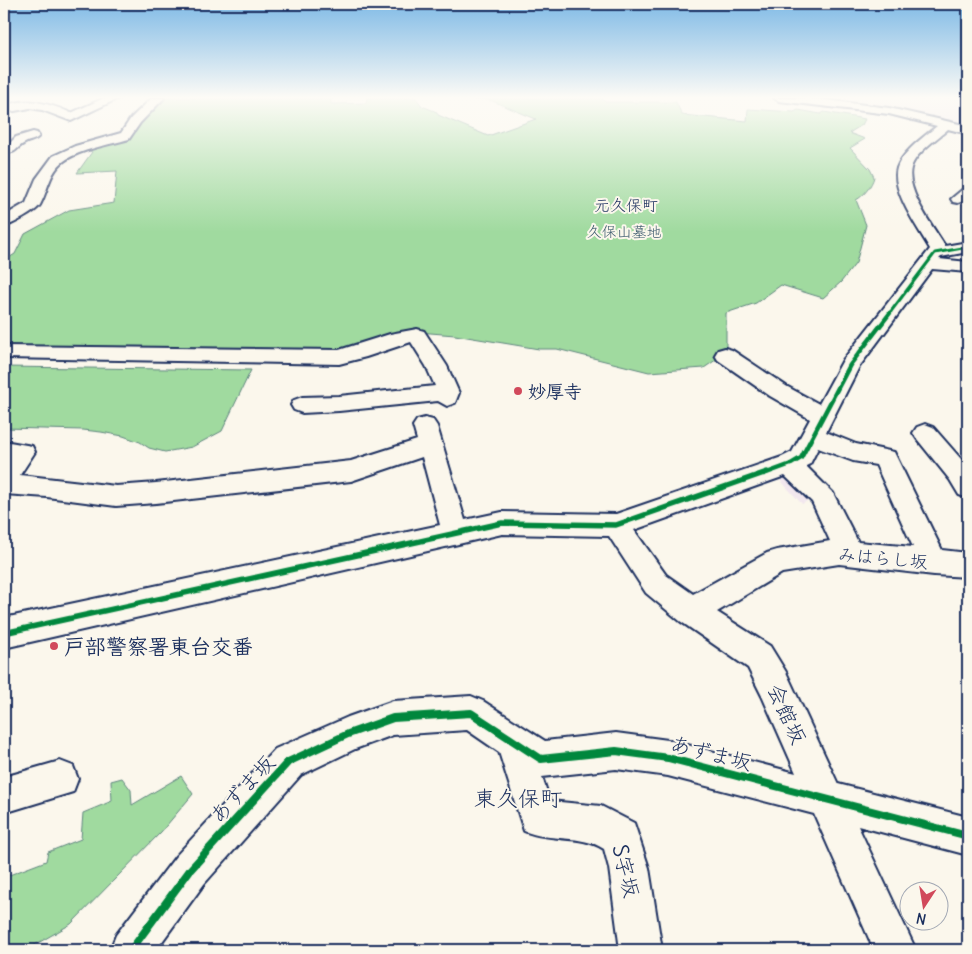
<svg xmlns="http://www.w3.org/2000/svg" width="972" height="954" font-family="Delius,'Klee One',sans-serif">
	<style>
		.built { fill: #f2e7ee }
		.green { fill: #a0da9f; stroke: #5e847e }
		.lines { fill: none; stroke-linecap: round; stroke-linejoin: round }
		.minor-casing { stroke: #1b2f5e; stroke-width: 4 }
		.minor { fill: #fbf7ec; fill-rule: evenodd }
		.cycleway-far3-casing { stroke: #fbf7ec; stroke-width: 5 }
		.cycleway-far2-casing { stroke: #fbf7ec; stroke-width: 7 }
		.cycleway-far1-casing { stroke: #fbf7ec; stroke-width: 9 }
		.cycleway-casing { stroke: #fbf7ec; stroke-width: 11 }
		.cycleway-far3 { stroke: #00873e; stroke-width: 3 }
		.cycleway-far2 { stroke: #00873e; stroke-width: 4.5 }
		.cycleway-far1 { stroke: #00873e; stroke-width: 5.5 }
		.cycleway { stroke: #00873e; stroke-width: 8 }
		.poi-dot { fill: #d1495b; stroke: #fbf7ec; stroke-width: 2 }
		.labels { text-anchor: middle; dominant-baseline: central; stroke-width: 4; stroke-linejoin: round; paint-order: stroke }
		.far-park-label { font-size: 15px; fill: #3c5a6e; stroke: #fbf7ec }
		.far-neighbourhood-label { font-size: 16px; fill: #1b2f5e; stroke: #fbf7ec }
		.poi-label { font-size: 18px; font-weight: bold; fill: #1b2f5e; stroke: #fbf7ec; text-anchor: start }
		.street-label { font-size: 18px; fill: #1b2f5e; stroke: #fbf7ec }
		.near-poi-label { font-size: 21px; font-weight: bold; fill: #1b2f5e; stroke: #fbf7ec; text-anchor: start }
		.near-street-label { font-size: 21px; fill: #1b2f5e; stroke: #fbf7ec }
		.near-neighbourhood-label { font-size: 22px; fill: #1b2f5e; stroke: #fbf7ec }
	</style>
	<rect width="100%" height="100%" fill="#fbf7ec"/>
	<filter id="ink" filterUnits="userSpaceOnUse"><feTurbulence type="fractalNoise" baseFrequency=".02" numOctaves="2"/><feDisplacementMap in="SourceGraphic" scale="10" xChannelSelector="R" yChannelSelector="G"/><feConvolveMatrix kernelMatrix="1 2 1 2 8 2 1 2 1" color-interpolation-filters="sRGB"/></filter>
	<g filter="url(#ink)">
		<path class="built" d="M795 98H968V128L952 124Z
			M794 475 816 496 802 504 780 480Z"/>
		<path class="green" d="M166 98H331V104L366 103 367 98H416L422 106 437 112 438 115 488 136 536 119 490 100 461 98H602L605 102H676L682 115 747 121 748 109 794 112 798 110 821 114 824 112 865 119 862 125 849 133 865 139 850 148 870 169 874 177C872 185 864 196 856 200L866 225 856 263 841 282 823 298 781 285 756 303 726 313V353L704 368 649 372 557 349H539L455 335 418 332 354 352 6 350 4 353V261L15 254 25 234 69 210 114 203 117 171 77 173 92 152 86 149 125 138 143 118Z
			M4 367 251 370 222 431 192 447 165 452 149 448 140 442 123 436 101 432 83 430 4 428Z
			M181 776 193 794 161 832 71 924 26 950H4V877L46 861 48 852 81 839 83 813 112 801 111 781 122 778 131 790 132 805Z"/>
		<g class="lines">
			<defs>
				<path id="minor" d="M104 98H119L71 121 42 110 30 108 4 113V106C28 97 48 103 71 113Z
					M152 98H164L140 123 129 139C109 145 81 149 64 161 49 172 48 191 40 205 36 212 11 225 4 227V216L26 203 36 179 53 156 75 146 121 133 131 118Z
					M774 98H810L889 108 968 126V134L948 129C937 139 915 153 911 168 905 190 934 228 945 246L968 242V252L941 257 939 259 968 262V272L932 269 859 367 826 432 856 444 894 452 942 550 968 553V577L934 575 839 564 782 573 717 612 770 646 786 672 838 784 968 817V855L858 826 916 950H874L814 814 668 776 616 769 542 777 550 801 601 806 634 823 649 868 662 950H620L609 868 604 849C582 834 549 842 524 831L499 752 467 730 393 735 355 749 301 775 204 884 156 950H110L116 935 176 856 275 749 348 717 393 701 471 696 483 701 545 741 616 733 668 740 796 773 762 696 748 668 680 621 646 593 609 536 502 534 4 648V618L440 525 422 457 351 481 156 503 116 506 47 497 4 494V441L32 446 35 452 20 475 116 486 156 483 351 461 417 440 413 426 417 420 425 418 433 420 437 426 465 520 502 512 616 514 782 457 792 452 810 419 770 396 718 360 715 355 718 350 725 348 732 350 786 386 819 404 843 360 930 249C920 231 890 190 897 168 903 151 924 137 937 126L889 114 779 101ZM818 448 853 461 876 465 913 547 858 542 833 493 806 466 810 464ZM785 476 812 502 830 541 777 550 767 553 693 594 666 575 634 530Z
					M33 132 37 133 39 136C35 141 30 140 25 143 14 149 19 152 4 154V146H7L16 137Z
					M968 188V199L958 203 953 202 951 199 963 189Z
					M417 329 424 331 447 366 459 393 455 403 447 406 438 401 339 411 302 413 294 410 291 405 294 400 302 397 339 396 435 386 426 366 411 342 366 357 339 364 4 358V346L339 350 390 334Z
					M925 424 933 427 968 467V498L959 495 950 480 917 439 913 433 917 427Z
					M60 761 73 766 78 779 73 792 4 813V777Z"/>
			</defs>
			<use href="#minor" class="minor-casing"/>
			<use href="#minor" class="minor"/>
			<defs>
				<path id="cycleway-far3" d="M889 314 935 253 968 247"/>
				<path id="cycleway-far2" d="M764 474 791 464 801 458 850 365 890 313"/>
				<path id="cycleway-far1" d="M4 633 502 523 616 525 767 472"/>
				<path id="cycleway" d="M131 950 190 870 288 762 348 734 393 718 471 713 541 759 616 751 668 758 968 836"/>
			</defs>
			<use href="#cycleway-far3" class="cycleway-far3-casing"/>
			<use href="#cycleway-far2" class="cycleway-far2-casing"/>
			<use href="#cycleway-far1" class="cycleway-far1-casing"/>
			<use href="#cycleway" class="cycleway-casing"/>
			<use href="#cycleway-far3" class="cycleway-far3"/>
			<use href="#cycleway-far2" class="cycleway-far2"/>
			<use href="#cycleway-far1" class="cycleway-far1"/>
			<use href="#cycleway" class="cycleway"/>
		</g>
	</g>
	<linearGradient id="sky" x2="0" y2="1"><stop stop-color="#7fbae6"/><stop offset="0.42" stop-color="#fdfbf6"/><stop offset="1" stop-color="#fdfbf6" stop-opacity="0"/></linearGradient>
	<rect width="972" height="232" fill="url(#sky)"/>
	<g class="poi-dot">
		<circle cx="518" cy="391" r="5"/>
		<circle cx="54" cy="646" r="5"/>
	</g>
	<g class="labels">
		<g class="far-park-label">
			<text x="624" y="231">久保山墓地</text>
		</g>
		<g class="far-neighbourhood-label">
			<text x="626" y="205">元久保町</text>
		</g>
		<g class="poi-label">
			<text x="528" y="391">妙厚寺</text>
		</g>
		<g class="street-label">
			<text transform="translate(883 558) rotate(5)">みはらし坂</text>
		</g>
		<g class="near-poi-label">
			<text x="64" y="646">戸部警察署東台交番</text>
		</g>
		<g class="near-street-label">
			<text transform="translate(787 714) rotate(65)">会館坂</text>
			<text transform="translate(711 753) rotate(14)">あずま坂</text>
			<text transform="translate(242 789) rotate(-47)">あずま坂</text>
			<text transform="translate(626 871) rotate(76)">S字坂</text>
		</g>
		<g class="near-neighbourhood-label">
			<text x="518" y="798">東久保町</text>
		</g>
	</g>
	<rect width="972" height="954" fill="none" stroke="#fbf7ec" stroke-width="20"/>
	<rect x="10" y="10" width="952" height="934" fill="none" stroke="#1b2f5e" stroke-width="2" filter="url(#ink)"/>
	<g transform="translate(924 906) rotate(192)"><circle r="24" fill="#fbf7ec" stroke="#a1a7b3"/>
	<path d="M0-4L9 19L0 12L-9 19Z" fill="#d1495b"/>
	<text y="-8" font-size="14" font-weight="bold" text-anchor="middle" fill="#1b2f5e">N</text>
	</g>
</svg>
